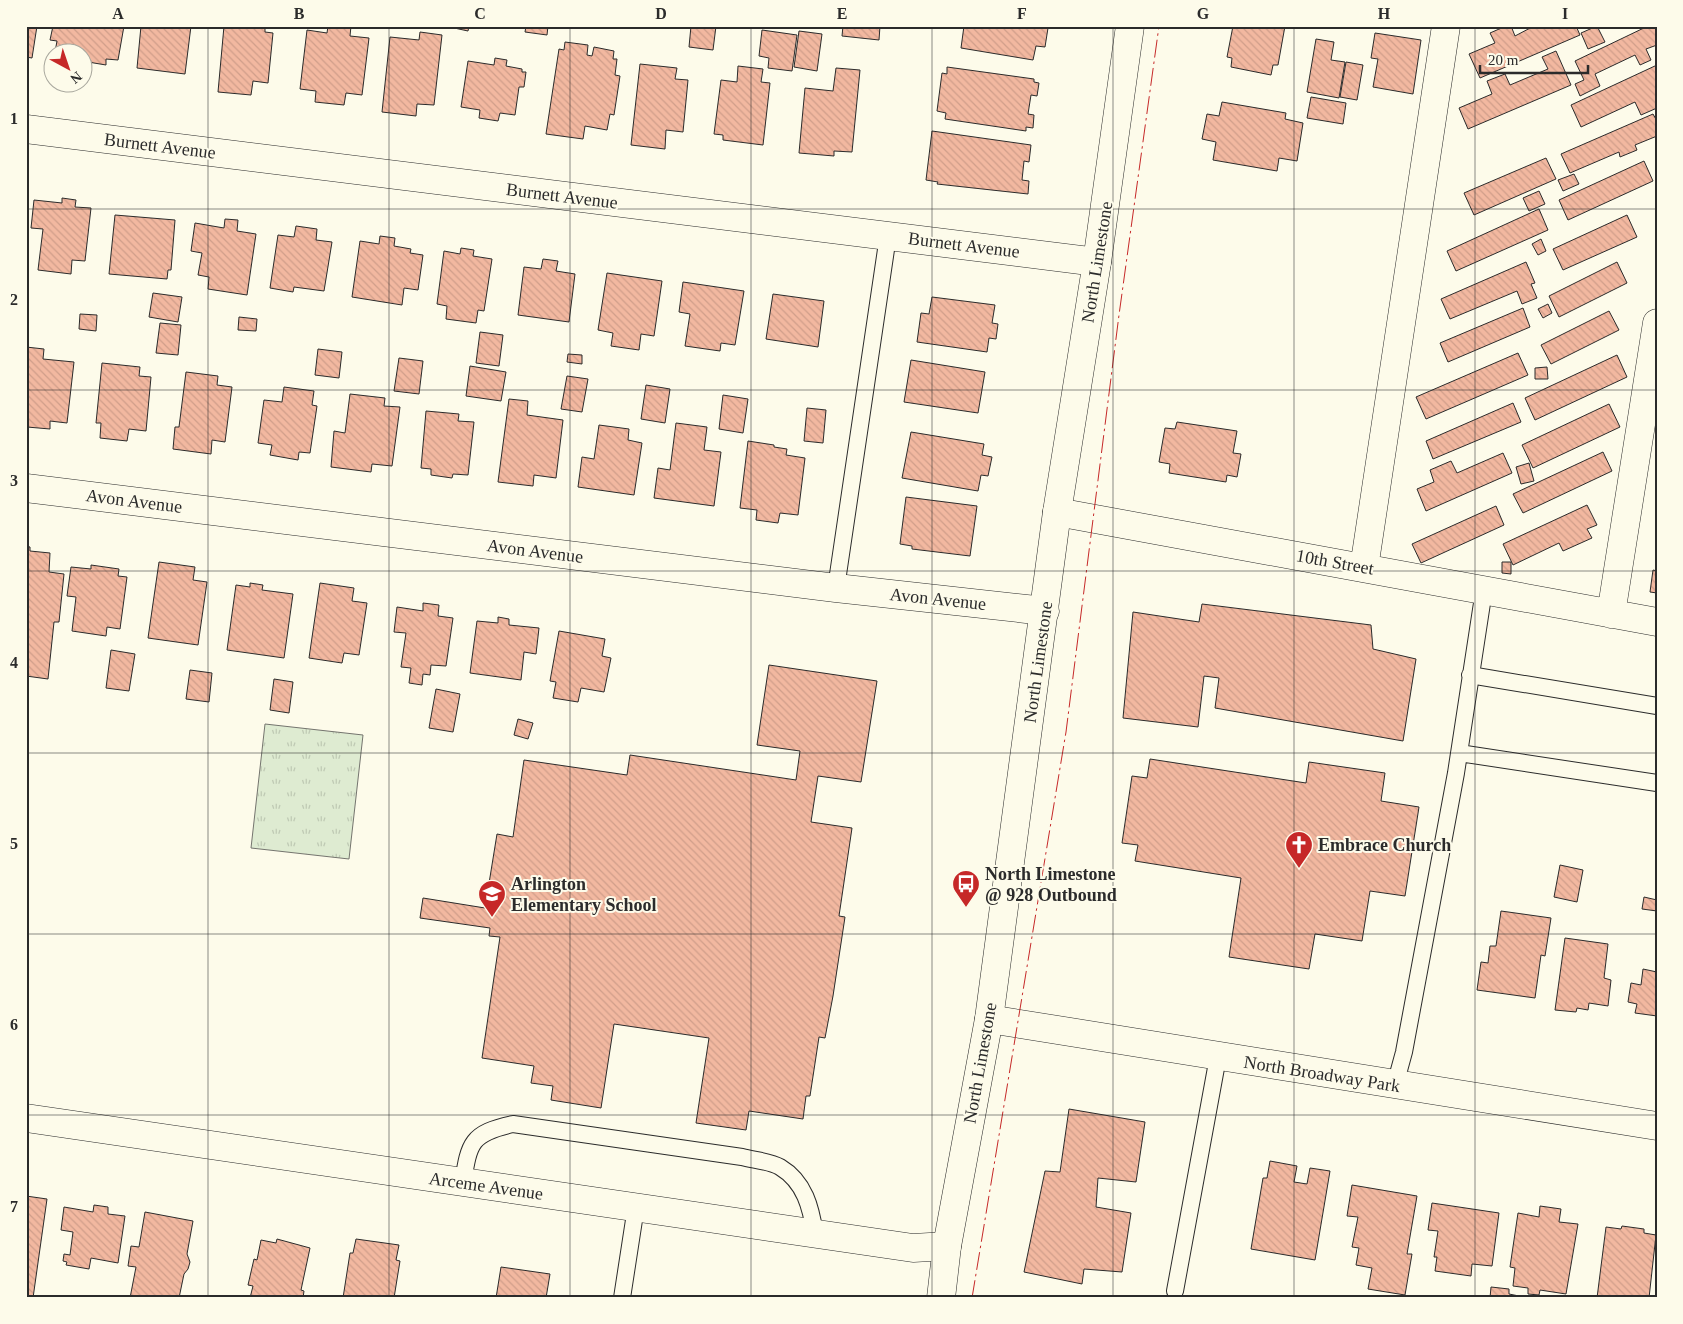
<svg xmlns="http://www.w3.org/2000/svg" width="1683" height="1324" font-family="Georgia,serif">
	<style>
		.park { fill: url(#park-tufts); stroke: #74746e }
		.building { fill: url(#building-back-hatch); stroke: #2b2b2b }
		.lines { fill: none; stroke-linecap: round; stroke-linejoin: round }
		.lane-casing { stroke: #2b2b2b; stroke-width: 18 }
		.street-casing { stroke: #2b2b2b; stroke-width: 29 }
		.secondary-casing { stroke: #2b2b2b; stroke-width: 29 }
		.lane { stroke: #fdfbea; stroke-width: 16 }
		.street { stroke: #fdfbea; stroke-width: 28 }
		.secondary { stroke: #fdfbea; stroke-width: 28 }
		.power { stroke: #c62828; stroke-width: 1; stroke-dasharray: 18 4 2.5 4; stroke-linecap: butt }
		.grid { fill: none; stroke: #2b2b2b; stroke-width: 1; stroke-opacity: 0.55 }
		.labels { text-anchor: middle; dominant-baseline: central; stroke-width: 4; stroke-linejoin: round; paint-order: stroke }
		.street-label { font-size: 18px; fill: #2b2b2b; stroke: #fdfbea }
		.poi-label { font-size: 18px; font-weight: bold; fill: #2b2b2b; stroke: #fdfbea; text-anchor: start }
		.neatline { fill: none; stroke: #2b2b2b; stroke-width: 2 }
		.grid-label { font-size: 16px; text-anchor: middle; font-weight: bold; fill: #2b2b2b }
	</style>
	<defs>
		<pattern id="park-tufts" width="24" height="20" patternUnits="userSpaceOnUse" patternTransform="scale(1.25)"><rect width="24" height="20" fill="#deebd1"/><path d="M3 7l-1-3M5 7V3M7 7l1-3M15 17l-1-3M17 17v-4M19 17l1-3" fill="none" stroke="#bfcab4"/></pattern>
		<pattern id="building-back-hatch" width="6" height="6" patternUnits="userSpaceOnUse" patternTransform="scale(1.25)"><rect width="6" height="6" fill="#f2b8a0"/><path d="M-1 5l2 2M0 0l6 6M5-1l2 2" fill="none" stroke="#d09e8a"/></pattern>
	</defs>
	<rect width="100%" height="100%" fill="#fdfbea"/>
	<path class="park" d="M265 724 363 735 349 859 251 848Z"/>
	<path class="building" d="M26 26H37L32 58 26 57Z
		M53 26H124L118 60 106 59V65L88 62 86 73 82 72V52H55L57 41 50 40Z
		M141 26H191L185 74 137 68Z
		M224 26H265V32L273 33 268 83 253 81 251 95 218 92Z
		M328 26H351L350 36 369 38 362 95 346 93 344 105 315 102 316 91 300 89 307 30 327 33Z
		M445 26H469L468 31Z
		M526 26H548L547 35 525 32Z
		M691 26H716L713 50 689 47Z
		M843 26H880L879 40 842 36Z
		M964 26H1037L1048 28 1045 47 1036 46 1033 60 961 48Z
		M1233 26H1285L1278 65H1273L1271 75 1231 67 1232 58 1227 57Z
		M1506 26H1511L1515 36 1534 26H1576L1580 35 1480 78 1469 54 1495 43 1490 33Z
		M1597 26 1605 42 1588 49 1581 33Z
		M1648 26H1657V45L1646 49 1651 60 1640 65 1635 55 1595 74 1600 86 1580 96 1575 84 1584 80 1575 61Z
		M762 30 797 35 792 71 768 68 769 58 759 56Z
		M799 31 822 34 817 71 794 67Z
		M420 32 442 35 434 105 417 104 416 116 382 112 390 37 419 40Z
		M1375 33 1421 40 1413 94 1373 87 1378 59 1371 58Z
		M1316 39 1334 42 1331 60 1345 62 1339 98 1307 92Z
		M565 42 588 45 587 55 592 56 594 47 614 51 613 59H617L615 75 620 76 614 115 610 114 607 130 585 126 583 139 546 134 559 49 564 50Z
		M1556 51 1571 85 1468 129 1459 108 1492 94 1487 81 1505 74 1510 85 1548 69 1542 57Z
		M495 58 507 60 506 66 522 69V72H526L524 87H519L515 115 500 113 498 121 479 118 480 110 461 107 468 61 494 65Z
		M1346 62 1363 65 1357 100 1340 97Z
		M640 64 677 68 675 79 688 80 683 132 666 130 665 149 631 145Z
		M1657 65V108L1641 115 1635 102 1581 127 1571 105Z
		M738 66 763 69 761 82 770 83 763 145 723 140V135L714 134 721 80 737 82Z
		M947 67 1034 79V82L1039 83 1037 96 1031 95 1028 114 1034 115 1033 128 1026 127V131L945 119 946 113 937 111 942 73 947 74Z
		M836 68 860 70 852 152 834 151V156L799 153 805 88 833 91Z
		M1311 97 1346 103 1343 124 1307 118Z
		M1222 102 1286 113 1285 119 1303 123 1297 161 1279 158 1277 171 1213 160 1216 142 1202 139 1207 114 1219 116Z
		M1653 114 1657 121V136L1635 145 1637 150 1620 157 1619 152 1570 173 1561 154Z
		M932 131 1031 145 1029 162 1024 161 1022 180 1029 181 1028 194 937 184 938 182 926 180Z
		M1546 158 1556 179 1474 215 1464 193Z
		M1644 161 1653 181 1568 220 1559 200Z
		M1574 174 1579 184 1563 191 1558 180Z
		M1539 191 1545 204 1529 211 1523 198Z
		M62 198 76 200 75 207 91 208 85 261 72 260 71 274 38 270 43 229 31 228 34 200 62 203Z
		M1539 209 1548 230 1456 271 1447 251Z
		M115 215 175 220 171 270H168L167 279 109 274Z
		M1627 215 1637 237 1563 270 1553 249Z
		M225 219 238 220 237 231 256 234 247 295 208 289 209 277 198 275 202 253 191 251 195 223 224 228Z
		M296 226 317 229 316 240 332 242 324 291 294 287 293 292 270 288 278 235 294 237Z
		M380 236 395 238 394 246 411 249 410 253 423 255 418 290 404 288 402 305 352 297 360 241 379 244Z
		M1541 239 1546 251 1538 255 1532 244Z
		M461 248 474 250 473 256 492 259 484 311 478 310 476 323 446 319 447 306 437 304 444 251 460 254Z
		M543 259 558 261 556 271 575 274 569 322 518 315 524 267 541 269Z
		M1526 262 1535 283 1531 284 1537 298 1522 304 1517 291 1450 319 1441 299Z
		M1617 262 1627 283 1559 317 1549 296Z
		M607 273 662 281 654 336 641 334 639 350 611 346 613 333 598 330Z
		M683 282 744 291 735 345 721 343 720 351 685 346 690 314 679 312Z
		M153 293 182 297 178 322 149 317Z
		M773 294 824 301 818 347 766 339Z
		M932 297 995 305 992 323 998 324 996 339 989 338 987 352 917 342 921 313 929 314Z
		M1548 304 1552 313 1543 318 1538 309Z
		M1523 308 1530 327 1448 362 1440 343Z
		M1609 311 1619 330 1551 364 1541 345Z
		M80 314 97 315 96 331 79 329Z
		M239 317 257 319 256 331 238 330Z
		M160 323 181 325 178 355 156 353Z
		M480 332 503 335 499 366 476 363Z
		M26 347 44 349 43 359 74 362 67 423 50 421V429L27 427Z
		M318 349 342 352 339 378 315 375Z
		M1518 353 1528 375 1426 419 1416 397Z
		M568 354 582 355V364L567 362Z
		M1617 355 1627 377 1535 420 1525 398Z
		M399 358 423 361 419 394 394 391Z
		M911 360 985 372 978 413 904 402Z
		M102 363 140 367 139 376 151 377 146 431 129 429 127 441 100 438 101 423H96Z
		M470 366 506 372 501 401 466 396Z
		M1547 367 1548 379H1535V368Z
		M186 372 218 376 217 385 232 387 225 442 212 440 211 454 173 449 175 427H179Z
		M567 376 588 379 582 412 561 409Z
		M646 385 670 389 665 423 641 419Z
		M284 387 314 391 312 405 317 406 310 453 299 452 298 460 270 455 272 445 258 443 264 400 282 402Z
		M350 394 385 398 384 406 400 407 392 466 372 464 371 472 331 467 334 431 345 433Z
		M723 395 748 399 743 433 719 429Z
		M509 399 528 401 527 415 563 420 556 478 534 475 533 486 498 482Z
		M1513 403 1521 422 1433 459 1426 441Z
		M1609 404 1620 427 1533 468 1522 445Z
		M807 408 826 410 823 443 804 441Z
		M426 411 459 414 458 421 474 422 468 475 453 474 452 478 431 475V469L421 468Z
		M1177 422 1237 431 1233 453 1241 454 1237 477 1227 475 1226 482 1169 473 1170 464 1159 462 1165 428 1175 429Z
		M676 423 707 427 704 450 721 452 714 506 654 498 658 468 670 470Z
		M599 425 629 429 628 440 642 443 634 495 578 487 582 457 594 459Z
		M911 432 984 444 982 455 992 457 988 476 981 475 978 491 902 478Z
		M748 441 774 445V447L787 449 786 455 805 458 798 515 780 513 778 523 756 520 757 510 740 508Z
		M1603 452 1612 471 1523 513 1513 494Z
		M1503 453 1512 473 1426 511 1417 489 1434 482 1430 470 1451 461 1457 473Z
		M1529 463 1534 481 1521 484 1516 467Z
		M906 497 977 506 970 556 912 549V546L900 544Z
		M1587 505 1597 525 1587 529 1592 538 1563 551 1559 543 1513 565 1503 544Z
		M1496 506 1504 525 1421 563 1412 544Z
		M26 546 30 547V551L50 553 49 572 64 574 59 622H54L48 679 26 676Z
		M159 562 195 567 193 580 207 582 198 645 148 638Z
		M1502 562H1511V574L1502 573Z
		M91 565 119 569 118 576 127 577 120 629 107 627 106 636 72 631 76 597 67 596 71 567 91 569Z
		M1653 570 1657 571V593L1650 592Z
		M250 583 263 585 262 590 293 594 284 658 227 650 236 585 250 587Z
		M320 583 354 588 352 601 367 603 359 655 344 653 342 663 309 658Z
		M423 603 439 605 438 616 453 618 446 666 431 665 430 675 423 674 422 685 409 683 411 668 401 667 406 633 394 632 397 607 423 611Z
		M1202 604 1371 625 1373 649 1416 659 1403 741 1215 708 1219 678 1204 676 1198 727 1123 718 1133 612 1199 622Z
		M498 617 509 619V625L539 628 536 654 524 652 521 680 470 673 477 621 498 623Z
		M559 631 605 639 602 656 611 658 604 692 581 688 578 702 553 698 556 682 550 681Z
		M111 650 135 654 129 691 106 688Z
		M769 665 877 681 861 782 818 776 811 822 852 828 839 916 845 917 833 996 825 1038 819 1037 810 1096H806L803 1119 749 1111 746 1130 696 1123 709 1038 614 1024 601 1108 551 1100 553 1086 531 1083 534 1066 482 1058 500 937 489 936 490 928 420 918 423 898 485 908 497 834 513 837 524 760 627 775 630 755 796 780 800 751 757 745Z
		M190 670 212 673 209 702 186 699Z
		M274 679 293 682 289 713 270 710Z
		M436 689 460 694 453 732 429 728Z
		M518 719 533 723 528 739 514 735Z
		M1150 759 1306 783 1309 762 1385 773 1381 801 1419 807 1405 896 1370 891 1362 941 1315 934 1309 969 1229 957 1241 878 1135 861 1138 845 1122 843 1132 776 1147 778Z
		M1560 865 1583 870 1577 902 1554 897Z
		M1644 897 1657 900V911L1642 909Z
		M1501 911 1551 918 1545 956 1541 955 1535 998 1477 990 1481 962 1488 963 1490 946H1496Z
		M1565 938 1608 944 1604 978 1611 980 1608 1006 1589 1003 1588 1010 1577 1008 1576 1012 1555 1010Z
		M1643 969 1657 972V1016L1635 1013 1637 1004 1628 1002 1631 983 1641 985Z
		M1069 1109 1145 1122 1136 1182 1098 1178 1096 1207 1131 1213 1122 1272 1084 1269 1082 1284 1024 1272 1045 1171 1060 1172Z
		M1270 1161 1297 1166 1294 1182 1307 1184 1310 1168 1330 1171 1315 1260 1251 1249 1263 1178H1267Z
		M1352 1185 1417 1196 1407 1254H1412L1405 1295 1368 1289 1372 1268 1356 1265 1359 1248 1352 1247 1358 1217 1347 1216Z
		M26 1196 47 1199 33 1298H26Z
		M1432 1203 1499 1213 1492 1266 1472 1264 1471 1276 1435 1271 1437 1257H1434L1438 1231 1428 1230Z
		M94 1205 108 1207V1214L125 1216 118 1263 91 1258 89 1269 66 1265 67 1262 63 1261 64 1254 70 1255 73 1232 61 1230 64 1207 93 1212Z
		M1540 1206 1561 1209 1559 1222 1578 1224 1566 1294 1540 1290 1539 1295 1528 1294V1288L1513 1286 1515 1268 1510 1267 1518 1213 1539 1217Z
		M145 1212 193 1221 187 1254 190 1262 188 1269 184 1274 179 1298H130L136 1267 128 1266 131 1246 139 1247Z
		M1622 1226 1644 1229V1233L1656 1235 1649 1298H1597L1606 1227 1621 1229Z
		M277 1239 310 1248 301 1290 304 1291 303 1298H250L253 1286 248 1285 254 1259 257 1260 261 1240 276 1243Z
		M356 1239 399 1245 396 1260 400 1261 394 1298H343L350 1253H353Z
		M501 1267 550 1274 546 1298H496Z
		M1491 1287 1509 1289V1294L1529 1298H1490Z"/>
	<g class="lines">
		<defs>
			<path id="lane" d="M836 588 888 236
				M1470 675 1657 706
				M1459 753 1657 783
				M1395 1085 1404 1052 1456 773 1484 590
				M463 1182C469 1143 471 1133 513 1124L742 1157C753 1160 770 1161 780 1167 805 1182 811 1208 815 1234
				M1175 1291 1218 1057
				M622 1298 636 1207"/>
			<path id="street" d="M26 129 1097 262
				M26 488 836 588 1045 611
				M1057 512 1657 622
				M1364 568 1446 26
				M1611 614 1657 323
				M989 1019 1657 1126
				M26 1118 913 1248 947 1246"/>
			<path id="secondary" d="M941 1298 947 1246 989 1019 1057 512 1097 262 1130 26"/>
		</defs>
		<use href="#lane" class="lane-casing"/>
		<use href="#street" class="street-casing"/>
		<use href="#secondary" class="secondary-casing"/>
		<use href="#lane" class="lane"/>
		<use href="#street" class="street"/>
		<use href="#secondary" class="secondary"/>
		<path class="power" d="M972 1298 1066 732 1119 315 1159 26"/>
	</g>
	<path class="grid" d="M208 26V1298M389 26V1298M570 26V1298M751 26V1298M932 26V1298M1113 26V1298M1294 26V1298M1475 26V1298M26 209H1657M26 390H1657M26 571H1657M26 753H1657M26 934H1657M26 1115H1657"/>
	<defs>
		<symbol id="church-pin" viewBox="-11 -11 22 30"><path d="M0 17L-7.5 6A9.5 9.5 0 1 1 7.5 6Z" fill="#c62828" stroke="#fdfbea"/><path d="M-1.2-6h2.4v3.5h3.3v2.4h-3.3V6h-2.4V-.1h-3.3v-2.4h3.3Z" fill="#fff"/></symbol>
		<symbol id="bus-pin" viewBox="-11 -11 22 30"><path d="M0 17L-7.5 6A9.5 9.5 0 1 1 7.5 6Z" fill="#c62828" stroke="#fdfbea"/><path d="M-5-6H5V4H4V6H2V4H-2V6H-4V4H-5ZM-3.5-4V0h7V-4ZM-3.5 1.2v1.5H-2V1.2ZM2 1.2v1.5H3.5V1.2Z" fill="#fff"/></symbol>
		<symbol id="school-pin" viewBox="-11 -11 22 30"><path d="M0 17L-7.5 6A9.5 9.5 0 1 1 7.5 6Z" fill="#c62828" stroke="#fdfbea"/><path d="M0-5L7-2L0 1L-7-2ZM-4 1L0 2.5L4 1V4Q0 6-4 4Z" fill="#fff"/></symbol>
	</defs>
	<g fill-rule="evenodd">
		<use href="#church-pin" x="1283" y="829" width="32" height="43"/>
		<use href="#bus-pin" x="950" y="868" width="32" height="43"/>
		<use href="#school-pin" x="476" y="878" width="32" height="43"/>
	</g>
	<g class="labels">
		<g class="street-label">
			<text transform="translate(160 146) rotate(7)">Burnett Avenue</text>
			<text transform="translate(562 196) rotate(7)">Burnett Avenue</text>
			<text transform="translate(964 245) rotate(7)">Burnett Avenue</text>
			<text transform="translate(1097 262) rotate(-81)">North Limestone</text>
			<text transform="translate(134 501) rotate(7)">Avon Avenue</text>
			<text transform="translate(535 551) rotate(7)">Avon Avenue</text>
			<text transform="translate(1335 562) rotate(10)">10th Street</text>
			<text transform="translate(938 599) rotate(6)">Avon Avenue</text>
			<text transform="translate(1038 662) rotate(-82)">North Limestone</text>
			<text transform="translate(980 1063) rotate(-80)">North Limestone</text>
			<text transform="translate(1322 1074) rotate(9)">North Broadway Park</text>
			<text transform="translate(486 1186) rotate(8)">Arceme Avenue</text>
		</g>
		<g class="poi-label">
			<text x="1318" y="845">Embrace Church</text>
			<text x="985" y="874">North Limestone<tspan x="985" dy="21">@ 928 Outbound</tspan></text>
			<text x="511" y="884">Arlington<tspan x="511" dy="21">Elementary School</tspan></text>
		</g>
	</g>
	<rect width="1683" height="1324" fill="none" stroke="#fdfbea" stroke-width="55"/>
	<g transform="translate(68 68) rotate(140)"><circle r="24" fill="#fdfbea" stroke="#a9a89e"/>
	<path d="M0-4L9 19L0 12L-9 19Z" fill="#c62828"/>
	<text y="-8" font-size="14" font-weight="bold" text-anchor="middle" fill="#2b2b2b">N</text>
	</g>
	<path d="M1480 65v8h108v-8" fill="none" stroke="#2b2b2b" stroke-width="2.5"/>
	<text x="1488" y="65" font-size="15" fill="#2b2b2b" stroke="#fdfbea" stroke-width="4" paint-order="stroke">20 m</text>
	<rect x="28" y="28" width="1628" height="1268" class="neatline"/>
	<g class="grid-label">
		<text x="118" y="19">A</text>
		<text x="299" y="19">B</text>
		<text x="480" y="19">C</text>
		<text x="661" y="19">D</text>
		<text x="842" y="19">E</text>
		<text x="1022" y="19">F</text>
		<text x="1203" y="19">G</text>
		<text x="1384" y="19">H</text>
		<text x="1565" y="19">I</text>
		<text x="14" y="124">1</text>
		<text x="14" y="305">2</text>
		<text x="14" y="486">3</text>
		<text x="14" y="668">4</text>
		<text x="14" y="849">5</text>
		<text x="14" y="1030">6</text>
		<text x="14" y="1212">7</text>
	</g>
</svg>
